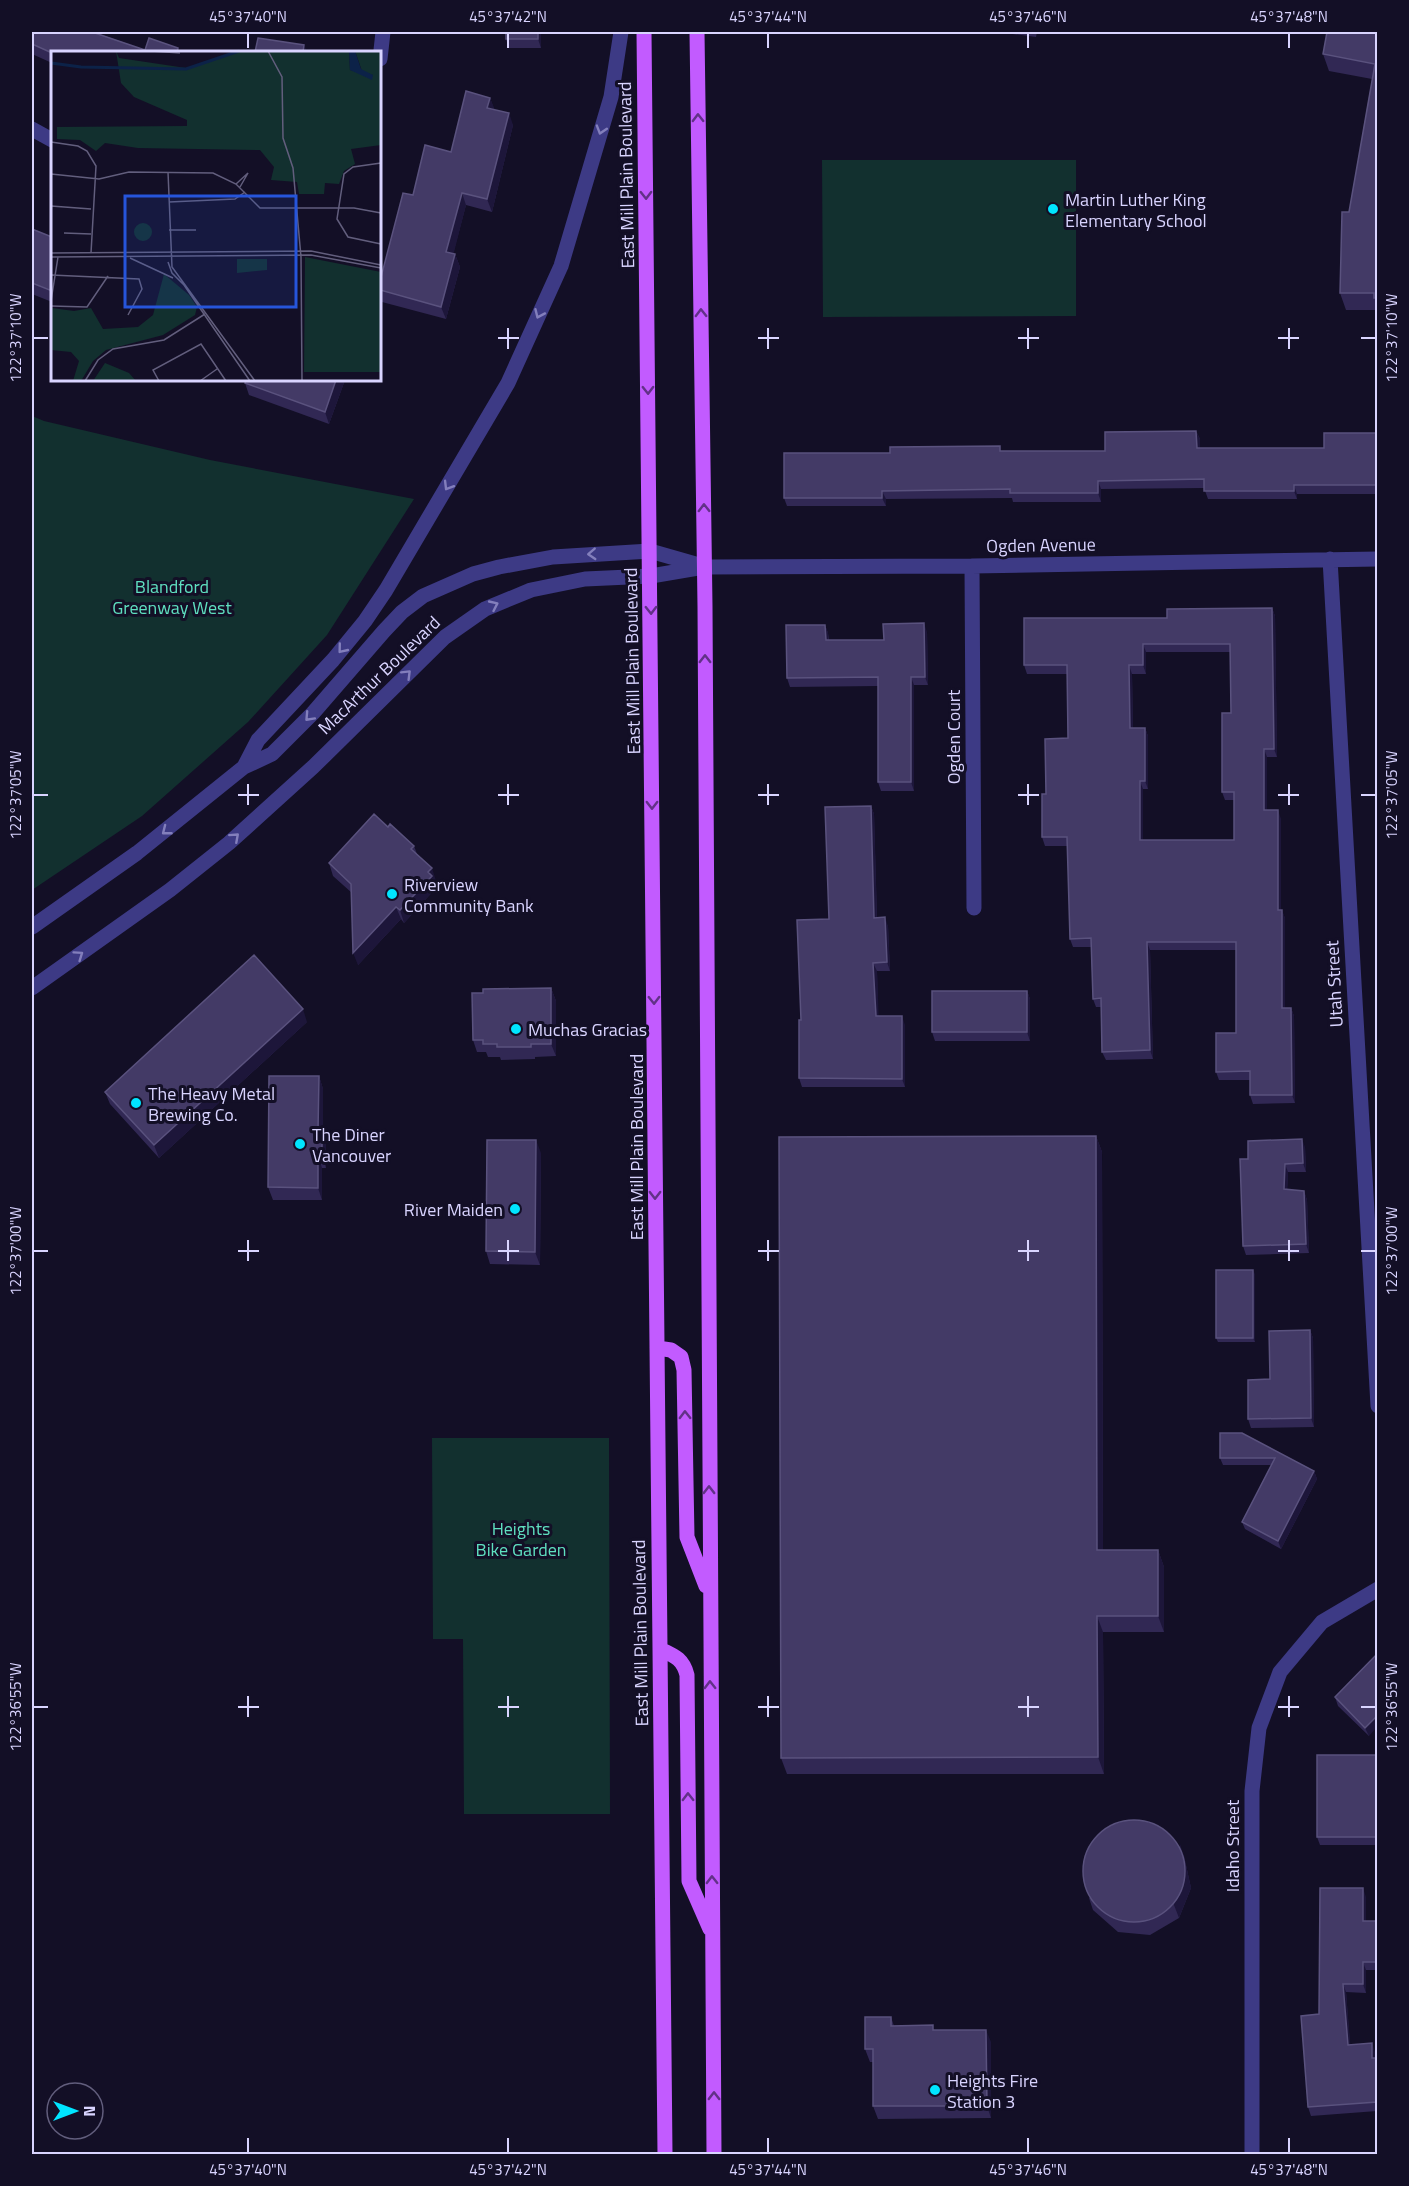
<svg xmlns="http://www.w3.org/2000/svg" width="1409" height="2186" font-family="'Titillium Web',sans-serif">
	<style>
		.green { fill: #12302f }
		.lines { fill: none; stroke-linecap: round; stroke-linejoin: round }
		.minor { stroke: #3d3a85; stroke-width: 15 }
		.major { stroke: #c25bff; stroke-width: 15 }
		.wall { fill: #312854; fill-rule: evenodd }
		.shaded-wall { fill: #1d163a }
		.building { fill: #433a66; stroke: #5a527e; stroke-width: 1.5; fill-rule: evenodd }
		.oneway { stroke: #623188 }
		.oneway2 { stroke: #837fbc }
		.ticks { fill: none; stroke: #d9d4ff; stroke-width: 2 }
		.poi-dot { fill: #00e5ff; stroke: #130f26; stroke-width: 2 }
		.labels { text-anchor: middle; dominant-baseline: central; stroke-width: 6; stroke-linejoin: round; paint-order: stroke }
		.street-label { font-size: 18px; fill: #d9d4ff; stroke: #130f26 }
		.poi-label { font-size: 18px; fill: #d9d4ff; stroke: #130f26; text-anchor: start }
		.park-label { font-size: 18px; fill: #5fe0c0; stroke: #130f26 }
		.inset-river { fill: none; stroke: #0c2248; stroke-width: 3 }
		.inset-road { fill: none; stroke: #625e7d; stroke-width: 1.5 }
		.view { fill: #2655da; fill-opacity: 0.15; stroke: #2655da; stroke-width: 3 }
		.inset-edge { fill: none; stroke: #d9d4ff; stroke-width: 3 }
		.neatline { fill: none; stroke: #d9d4ff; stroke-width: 2 }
		.ticks-label { font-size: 15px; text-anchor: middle; fill: #d9d4ff }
	</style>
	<rect width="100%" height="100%" fill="#130f26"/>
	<path class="green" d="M822 160H1076V316L823 317Z
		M32 416 44 421 210 460 414 499 327 635 248 722 142 816 32 890Z
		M432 1438H609L610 1814H464L463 1639H433Z"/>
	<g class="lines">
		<path class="minor" d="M380 59 383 32
			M32 129 52 140
			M1330 559 1378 1406
			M972 566 974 908
			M244 767 258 740 333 660 365 621 386 590 508 383 561 266 611 97 621 32
			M32 927 137 853 244 767 272 754 313 713 384 631 402 612 423 596 473 574 499 567 553 557 650 551 699 565
			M32 988 170 890 229 843 313 767 445 637 485 609 531 590 585 579 651 576 704 567 972 566 1378 559
			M1252 2154V1791L1259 1728 1280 1672 1322 1622 1378 1589"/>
		<path class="major" d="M644 32 665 2154
			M697 32 705 606 714 2154
			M657 1348 671 1350 681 1357 684 1370 687 1537 706 1586
			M660 1649C675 1656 683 1659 687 1675L689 1881 710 1929"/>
	</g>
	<path class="wall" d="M32 32H96L97 33 145 50 178 48 180 52H52V63L32 54Z
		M541 32V48H509L506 39Z
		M998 32H1037L1036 37Z
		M1377 32V310H1346L1340 293 1349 212 1372 79 1329 71 1323 54Z
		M490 98 494 109 513 125 492 212 466 205 453 254H455L460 267 446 319 382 302 380 296V281L413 195 451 152Z
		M32 229 52 237V302L32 294Z
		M345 380 329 424 249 395 245 383Z
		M1196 431 1200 439V448H1324L1377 433V494H1297V499H1208L1204 488 1101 489V502H1013L1012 498 886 499V506H787L784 498 890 453 1002 451H1105Z
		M1272 608 1275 616 1277 757H1267V810L1281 819V910L1285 918V1008H1291L1294 1016 1295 1103 1253 1104 1250 1095V1080H1219L1216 1072 1236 1033V950H1150L1153 1059 1106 1060 1102 1052 1101 1007H1096L1093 999 1091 947H1073L1070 939 1068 846H1045L1042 837 1046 794 1068 738 1067 674H1027L1024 665 1167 618ZM1146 652H1230L1231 713 1222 792 1225 800H1234V840H1143V789H1148V736L1145 728H1133L1132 674H1146Z
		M825 625 828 633 829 640H884L927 632 928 685H914V791H881L878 782V686L790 687 787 678Z
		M871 806 874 814 877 918 888 926 890 971H877L878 1016 905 1025V1087H802L799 1078 801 1020 829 919Z
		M388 827 414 846 417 854 436 881 434 883 436 888 404 923 401 919 358 965 352 893 333 876 329 863Z
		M551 988 556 1001V1056L535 1057V1059L501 1060 500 1057H488L486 1052H477L473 1040Z
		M1027 991 1030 999V1041H935L932 1032Z
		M307 1022 159 1158 110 1104 105 1092Z
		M319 1076 323 1089V1134L326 1144V1168H322V1200H273L268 1187Z
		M1096 1136 1102 1152 1103 1550H1158L1164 1567V1632H1103L1104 1774H787L781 1758Z
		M1305 1147 1306 1172H1288L1287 1190 1304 1191 1307 1200 1309 1253 1246 1255 1243 1246 1248 1159Z
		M541 1153 540 1265 490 1264 486 1251Z
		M1255 1274V1342H1218L1216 1338Z
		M1310 1330 1313 1338 1314 1427 1251 1428 1248 1419 1270 1379Z
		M1220 1433 1314 1471 1317 1479 1281 1549 1245 1529 1242 1522 1271 1465H1223L1220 1458Z
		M1377 1654 1369 1736 1338 1706 1335 1697Z
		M1377 1755V1845H1320L1317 1837Z
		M1184 1856 1191 1888 1179 1918 1150 1935 1118 1932 1093 1910 1089 1898Z
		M1366 1897V1921H1377V1970H1366V1993L1346 1992 1350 2045 1375 2052V2058H1377V2111L1311 2116 1308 2107 1319 2014Z
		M891 2017 894 2026 935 2030 991 2042V2118L878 2119 873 2106V2062H870L865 2049Z"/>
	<path class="shaded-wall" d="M538 32H541V48L538 39Z
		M304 45 307 52H303Z
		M490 98 495 110 487 108Z
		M509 113 513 125 492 212 487 199Z
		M462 193 466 205 451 264 446 252Z
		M455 254 460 267 446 319 441 307Z
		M336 380H345L329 424 325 412Z
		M1196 431 1200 439V457L1197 448Z
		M1098 481 1101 489V502L1098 493Z
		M1294 485 1297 494V499L1294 491Z
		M882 491 886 499V506L882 498Z
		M1272 608 1275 616 1277 757 1274 749Z
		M924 623 927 632 928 685 925 677Z
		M825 625 828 633 829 649 826 640Z
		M1143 644 1146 652V674L1143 665Z
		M1129 665 1132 674 1133 737 1130 728Z
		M911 677 914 685V791L911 782Z
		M1145 728 1148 736V789L1145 781Z
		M1264 749 1267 757V819L1264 810Z
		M1140 781 1143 789V848L1140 840Z
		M871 806 874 814 877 926 874 918Z
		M1278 810 1281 819V918L1278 910Z
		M432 868 436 881 434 883 436 888 404 923 400 910Z
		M396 907 401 919 358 965 353 953Z
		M1282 910 1285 918V1017L1282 1008Z
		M885 917 888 926 890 971 887 962Z
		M1147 942 1150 950 1153 1059 1150 1050Z
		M873 963 877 971 879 1025 876 1016Z
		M551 988 556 1001V1056L551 1044Z
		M1027 991 1030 999V1041L1027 1032Z
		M1291 1008 1294 1016 1295 1103 1292 1095Z
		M303 1009 307 1022 159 1158 154 1145Z
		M902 1016 905 1025V1087L902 1079Z
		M319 1076 323 1089V1134L326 1144V1168L322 1155 318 1131Z
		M1096 1136 1102 1152 1103 1567 1097 1550Z
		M1302 1139 1305 1147 1306 1172 1303 1163Z
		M536 1140 541 1153 540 1265 535 1252Z
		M318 1155 322 1168V1200L318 1188Z
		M1285 1164 1288 1172 1287 1198 1284 1189Z
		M1304 1191 1307 1200 1309 1253 1306 1244Z
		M1253 1270 1255 1274V1342L1253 1338Z
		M1310 1330 1313 1338 1314 1427 1311 1418Z
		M1314 1471 1317 1479 1281 1549 1278 1541Z
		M1158 1550 1164 1567V1632L1158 1616Z
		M1097 1616 1103 1632 1104 1774 1098 1757Z
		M1377 1716V1727L1369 1736 1365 1728Z
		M1180 1844 1184 1856 1191 1888 1179 1918 1174 1905Z
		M1363 1888 1366 1897V1929L1363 1921Z
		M1363 1962 1366 1970V1993L1363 1984Z
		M1343 1984 1346 1992 1351 2053 1348 2045Z
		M986 2030 991 2042V2118L987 2106Z
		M1372 2043 1375 2052 1376 2066 1372 2058Z"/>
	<path class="building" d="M32 32H92L145 50 149 38 178 48 177 52 52 53 32 44Z
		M506 32H538V39H506Z
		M1327 32H1377V298H1374V293H1340L1342 212H1349L1375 64 1323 54Z
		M258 38 304 45 303 52H255Z
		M466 91 490 98 487 108 509 113 487 199 462 193 446 252 455 254 441 307 380 290V281L403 193 413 195 425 145 451 152Z
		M32 229 52 237V291L32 283Z
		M246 380H336L325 412 245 383Z
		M1196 431 1197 448H1324V433H1377V485H1294V491H1204V479L1098 481V493H1010V489L882 491V498H784V453H890V447L1000 446V451H1105V432Z
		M1272 608 1274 749H1264V810H1278V910H1282V1008H1291L1292 1095H1250V1071L1216 1072V1033H1236V942H1147L1150 1050 1102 1052 1101 998 1093 999 1091 938 1070 939 1067 837H1042V794H1046L1045 739 1068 738 1067 665H1024V618H1167V609ZM1143 644H1230L1231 713H1222V792H1234V840H1140V781H1145V728H1130L1129 665H1143Z
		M924 623 925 677H911V782H878V677L787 678 786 625H825L826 640H884L883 624Z
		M871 806 874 918 885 917 887 962 873 963 876 1016H902V1079L799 1078V1020H801L797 920 829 919 825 807Z
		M374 814 388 827 390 824 414 846 411 849 432 868 428 872 432 876 400 910 396 907 353 953 351 884 329 863Z
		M254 955 303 1009 154 1145 105 1092Z
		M551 988V1044H531V1047H497V1044H483V1040H473L472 993H483V989Z
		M932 991H1027V1032H932Z
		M269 1076H319L318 1131H322V1155H318V1188L268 1187Z
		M1096 1136 1097 1550H1158V1616H1097L1098 1757 781 1758 779 1137Z
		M1302 1139 1303 1163 1285 1164 1284 1189 1304 1191 1306 1244 1243 1246 1240 1159H1248V1141Z
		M487 1140H536L535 1252 486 1251Z
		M1216 1270H1253V1338H1216Z
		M1310 1330 1311 1418 1248 1419V1380L1270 1379 1269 1331Z
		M1220 1433H1242L1314 1471 1278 1541 1242 1522 1275 1458H1220Z
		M1377 1654V1716L1365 1728 1335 1697Z
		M1317 1755H1377V1837H1317Z
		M1083 1871a51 51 0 1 1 102 0a51 51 0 1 1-102 0Z
		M1320 1888H1363V1921H1377V1962H1363V1984H1343L1348 2045 1372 2043V2058H1377V2102L1308 2107 1301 2016 1319 2014Z
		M865 2017H891V2026L933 2025V2030H986L987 2106H873V2049H865Z"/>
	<defs><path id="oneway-chevron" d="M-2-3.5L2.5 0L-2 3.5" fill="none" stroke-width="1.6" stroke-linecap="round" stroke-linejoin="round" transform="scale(1.5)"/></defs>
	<g class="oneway">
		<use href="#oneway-chevron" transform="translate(698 118) rotate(-91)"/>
		<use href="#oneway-chevron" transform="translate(646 195) rotate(89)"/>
		<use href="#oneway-chevron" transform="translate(701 313) rotate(-91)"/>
		<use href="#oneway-chevron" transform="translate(648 390) rotate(89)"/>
		<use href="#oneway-chevron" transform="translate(704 508) rotate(-91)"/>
		<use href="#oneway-chevron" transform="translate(651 610) rotate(89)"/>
		<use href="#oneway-chevron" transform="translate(705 659) rotate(-90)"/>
		<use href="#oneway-chevron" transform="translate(652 805) rotate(90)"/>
		<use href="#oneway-chevron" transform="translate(654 1000) rotate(89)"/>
		<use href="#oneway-chevron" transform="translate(655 1195) rotate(90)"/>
		<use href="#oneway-chevron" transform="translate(685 1415) rotate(-91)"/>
		<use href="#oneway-chevron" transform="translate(709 1490) rotate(-90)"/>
		<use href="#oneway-chevron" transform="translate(710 1685) rotate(-91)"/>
		<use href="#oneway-chevron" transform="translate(688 1797) rotate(-91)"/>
		<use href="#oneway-chevron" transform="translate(712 1880) rotate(-91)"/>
		<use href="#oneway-chevron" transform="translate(714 2096) rotate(-90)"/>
	</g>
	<g class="oneway2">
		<use href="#oneway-chevron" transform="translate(601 130) rotate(107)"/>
		<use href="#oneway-chevron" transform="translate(539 314) rotate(114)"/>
		<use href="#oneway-chevron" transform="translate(448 486) rotate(121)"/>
		<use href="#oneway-chevron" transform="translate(592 554) rotate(177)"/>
		<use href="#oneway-chevron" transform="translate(494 605) rotate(-25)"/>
		<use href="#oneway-chevron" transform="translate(342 649) rotate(129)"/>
		<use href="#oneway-chevron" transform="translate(407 674) rotate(-45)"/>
		<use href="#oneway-chevron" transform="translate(309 717) rotate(133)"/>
		<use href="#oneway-chevron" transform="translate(166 831) rotate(142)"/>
		<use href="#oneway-chevron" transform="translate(235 837) rotate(-42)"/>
		<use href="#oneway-chevron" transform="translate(79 955) rotate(-35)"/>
	</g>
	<path class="ticks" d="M248 33V48M508 33V48M768 33V48M1028 33V48M1289 33V48M508 328V349M768 328V349M1028 328V349M1289 328V349M33 338H48M498 338H519M758 338H779M1018 338H1039M1278 338H1299M1361 338H1376M248 784V805M508 784V805M768 784V805M1028 784V805M1289 784V805M33 795H48M238 795H259M498 795H519M758 795H779M1018 795H1039M1278 795H1299M1361 795H1376M248 1240V1261M508 1240V1261M768 1240V1261M1028 1240V1261M1289 1240V1261M33 1251H48M238 1251H259M498 1251H519M758 1251H779M1018 1251H1039M1278 1251H1299M1361 1251H1376M248 1696V1717M508 1696V1717M768 1696V1717M1028 1696V1717M1289 1696V1717M33 1707H48M238 1707H259M498 1707H519M758 1707H779M1018 1707H1039M1278 1707H1299M1361 1707H1376M248 2138V2153M508 2138V2153M768 2138V2153M1028 2138V2153M1289 2138V2153"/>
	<g class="poi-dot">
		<circle cx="1053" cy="209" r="6"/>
		<circle cx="392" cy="894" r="6"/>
		<circle cx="516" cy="1029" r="6"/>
		<circle cx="136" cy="1103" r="6"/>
		<circle cx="300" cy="1144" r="6"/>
		<circle cx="515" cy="1209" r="6"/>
		<circle cx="935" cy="2090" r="6"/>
	</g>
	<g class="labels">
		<g class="street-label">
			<text transform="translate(626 175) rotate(-91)">East Mill Plain Boulevard</text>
			<text transform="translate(1041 545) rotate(-1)">Ogden Avenue</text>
			<text transform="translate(632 661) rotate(-91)">East Mill Plain Boulevard</text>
			<text transform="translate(379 675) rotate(-44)">MacArthur Boulevard</text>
			<text transform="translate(953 737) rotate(-90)">Ogden Court</text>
			<text transform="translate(1334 984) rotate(-93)">Utah Street</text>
			<text transform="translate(636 1147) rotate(-90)">East Mill Plain Boulevard</text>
			<text transform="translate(640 1633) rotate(-91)">East Mill Plain Boulevard</text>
			<text transform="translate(1232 1846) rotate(-90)">Idaho Street</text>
		</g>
		<g class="poi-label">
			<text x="1065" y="199">Martin Luther King<tspan x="1065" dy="21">Elementary School</tspan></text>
			<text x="404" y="884">Riverview<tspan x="404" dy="21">Community Bank</tspan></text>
			<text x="528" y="1029">Muchas Gracias</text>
			<text x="148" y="1093">The Heavy Metal<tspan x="148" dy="21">Brewing Co.</tspan></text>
			<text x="312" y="1134">The Diner<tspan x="312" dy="21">Vancouver</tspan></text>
			<text x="503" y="1209" text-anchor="end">River Maiden</text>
			<text x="947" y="2080">Heights Fire<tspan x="947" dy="21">Station 3</tspan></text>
		</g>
		<g class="park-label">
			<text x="172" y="586">Blandford<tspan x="172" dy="21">Greenway West</tspan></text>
			<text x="521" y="1528">Heights<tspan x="521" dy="21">Bike Garden</tspan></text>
		</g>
	</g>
	<g transform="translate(51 51)">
		<rect width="330" height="330" fill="#130f26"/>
		<path d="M65 0 68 7 135 17 188 0H298L299 19 322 24 311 20 304 0H330V94L300 98 304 113 293 120 288 133 274 132 273 143H248L246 131 220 129 223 116 209 99 87 97 54 92 45 100 29 89 6 88V76L136 75V69L83 46 70 32ZM83 181a9 9 0 1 1 18 0a9 9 0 1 1-18 0ZM254 206 330 221V321H253ZM186 208H216V219L186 222ZM113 223 138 244 146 256 144 264 112 284 55 299 42 310 30 330H22L28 310 20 301 0 299 1 257 23 260 40 257 52 278 87 276 102 264ZM54 312 78 322 85 330H42Z" fill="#12302f"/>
		<path d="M298 0H304L310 18 322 24 321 29 299 19Z" fill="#0c2248"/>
		<path class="inset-river" d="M0 12 30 16 135 18 188 0"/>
		<path class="inset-road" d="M100 0 129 2M217 0 231 26 232 87 242 117 250 206 251 330M0 91 27 95 36 100 45 115 40 202M330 112 302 116 293 123 286 168 297 186 330 193M117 121 121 216 204 330M0 123 48 128 78 121 162 122 185 133 209 157H303L330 162M185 133 197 122 189 136M118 151 184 148 194 141M0 155 40 158M118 179H145M13 182 40 183M0 202 260 200 330 214M0 206 260 204 330 217M79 207 122 227M117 211 121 222 133 234 199 330M0 224 88 228 91 238 77 264M0 250 7 206M0 255 36 256 57 225M34 330 47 309 62 298 113 289 154 263M108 330 102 319 150 293 175 330M149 330 166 318"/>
		<path class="view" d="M74 145H245V256H74Z"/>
		<rect width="330" height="330" class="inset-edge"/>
	</g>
	<rect width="1409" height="2186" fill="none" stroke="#130f26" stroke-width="66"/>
	<g transform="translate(75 2111) rotate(90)"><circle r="28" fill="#130f26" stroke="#625e7d" stroke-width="1.5"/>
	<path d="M0-4.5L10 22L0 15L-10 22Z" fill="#00e5ff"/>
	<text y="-9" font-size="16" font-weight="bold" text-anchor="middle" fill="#d9d4ff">N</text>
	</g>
	<rect x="33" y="33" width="1343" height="2120" class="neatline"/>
	<g class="ticks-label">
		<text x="248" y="22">45°37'40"N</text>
		<text x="508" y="22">45°37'42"N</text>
		<text x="768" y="22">45°37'44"N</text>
		<text x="1028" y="22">45°37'46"N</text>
		<text x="1289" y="22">45°37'48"N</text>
		<text transform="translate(1392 338) rotate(-90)" y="5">122°37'10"W</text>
		<text transform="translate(16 338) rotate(-90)" y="5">122°37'10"W</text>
		<text transform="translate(1392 795) rotate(-90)" y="5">122°37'05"W</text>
		<text transform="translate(16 795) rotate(-90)" y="5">122°37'05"W</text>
		<text transform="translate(1392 1251) rotate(-90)" y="5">122°37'00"W</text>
		<text transform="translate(16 1251) rotate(-90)" y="5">122°37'00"W</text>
		<text transform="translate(16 1707) rotate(-90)" y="5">122°36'55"W</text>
		<text transform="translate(1392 1707) rotate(-90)" y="5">122°36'55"W</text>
		<text x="248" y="2175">45°37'40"N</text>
		<text x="508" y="2175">45°37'42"N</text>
		<text x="768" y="2175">45°37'44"N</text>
		<text x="1028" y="2175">45°37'46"N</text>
		<text x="1289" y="2175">45°37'48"N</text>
	</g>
</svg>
